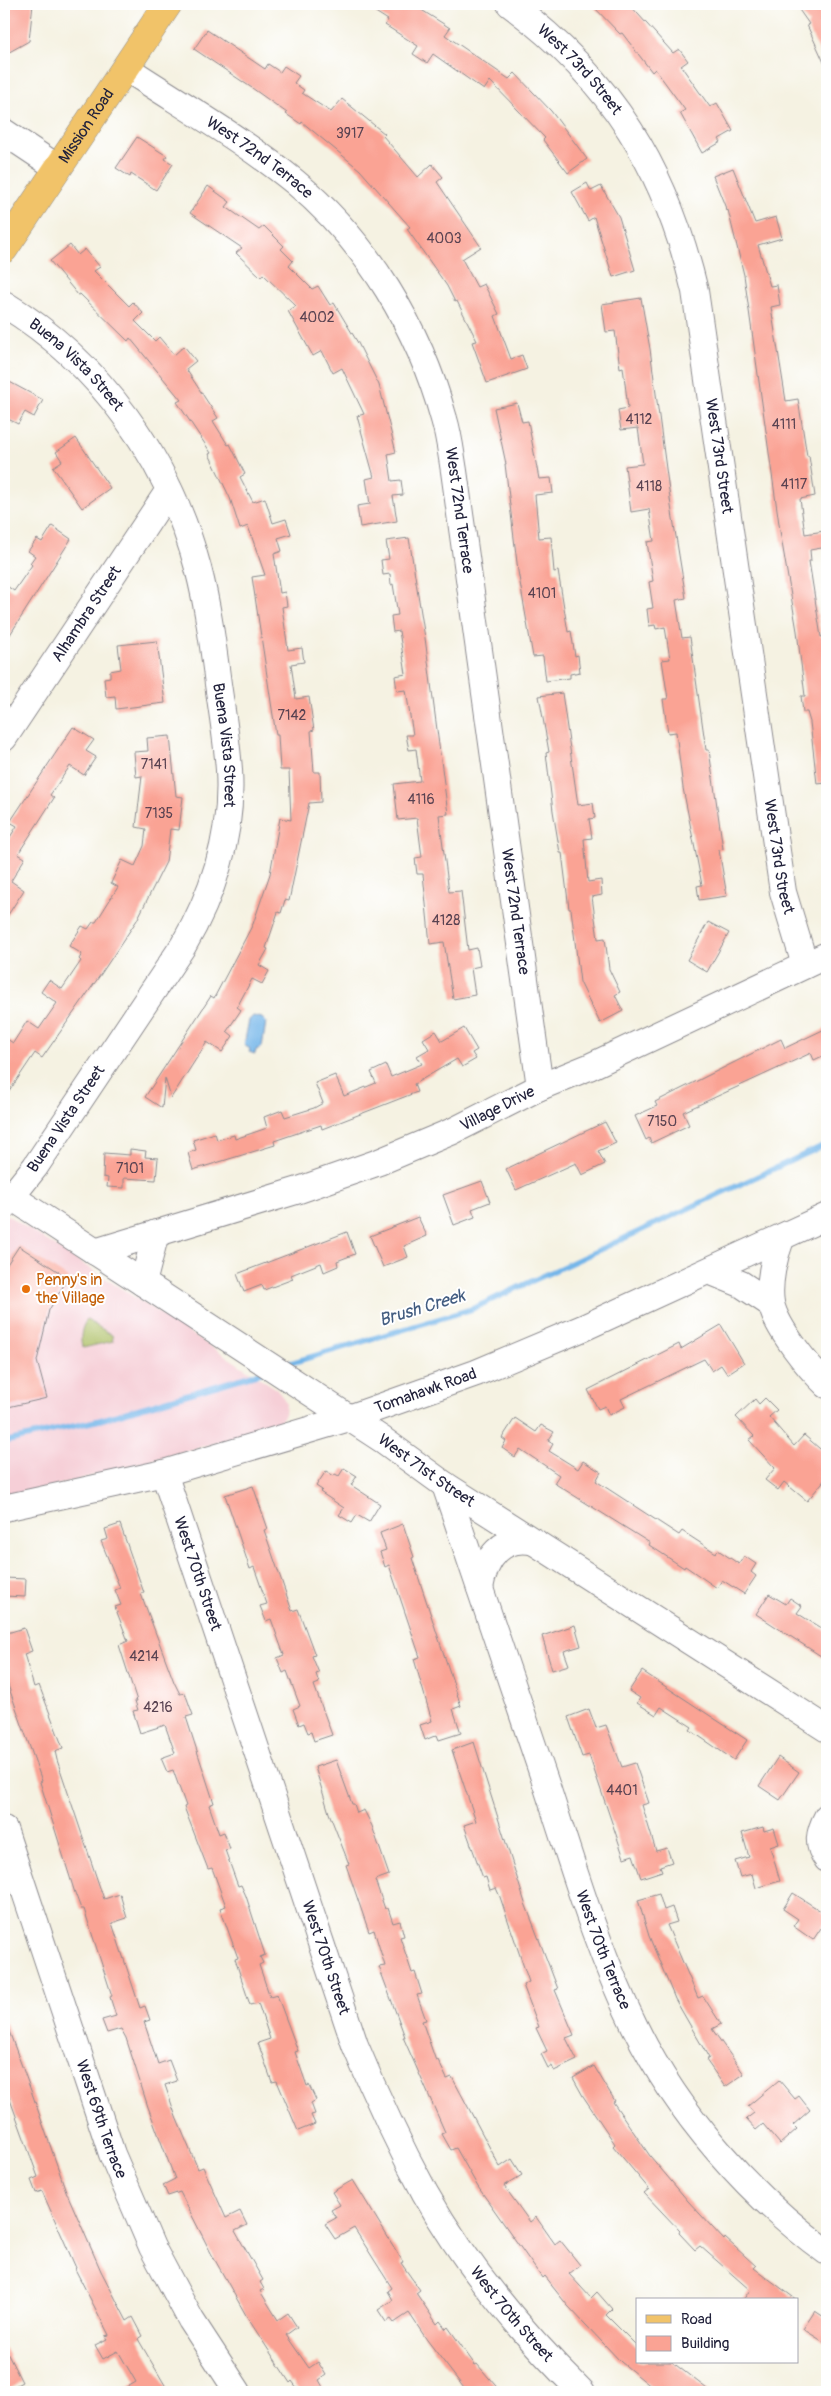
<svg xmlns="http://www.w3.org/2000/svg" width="831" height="2396" font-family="Pangolin,sans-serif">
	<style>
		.built { fill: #f6cfd7 }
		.green { fill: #abbe62; stroke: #66704e }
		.water { fill: #75b6e9; stroke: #4c6c92 }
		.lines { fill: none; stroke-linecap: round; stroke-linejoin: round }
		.stream { stroke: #75b6e9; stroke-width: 5.5 }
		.building { fill: #faa394 }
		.minor-casing { stroke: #8c8a8e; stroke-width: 28 }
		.major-casing { stroke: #8c8a8e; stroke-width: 29 }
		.minor { stroke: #fff; stroke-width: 26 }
		.major { stroke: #f1c369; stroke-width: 28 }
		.food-dot { fill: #e8710a; stroke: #fff; stroke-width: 2 }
		.labels { text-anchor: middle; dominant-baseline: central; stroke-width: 4; stroke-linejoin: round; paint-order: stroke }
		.number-label { font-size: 14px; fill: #584251 }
		.street-label { font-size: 16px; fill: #22223b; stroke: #fff }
		.food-label { font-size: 16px; fill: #c56008; stroke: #fff; text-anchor: start }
		.water-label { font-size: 18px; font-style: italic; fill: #435d81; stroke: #fff }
	</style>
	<rect width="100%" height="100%" fill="#fff"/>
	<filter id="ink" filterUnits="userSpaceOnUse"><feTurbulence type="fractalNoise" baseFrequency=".02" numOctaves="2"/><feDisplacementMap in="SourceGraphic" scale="10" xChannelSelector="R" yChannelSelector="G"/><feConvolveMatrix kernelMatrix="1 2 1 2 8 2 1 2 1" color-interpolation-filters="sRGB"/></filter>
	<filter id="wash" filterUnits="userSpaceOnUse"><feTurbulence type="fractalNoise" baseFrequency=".0096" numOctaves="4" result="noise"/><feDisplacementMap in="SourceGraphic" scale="20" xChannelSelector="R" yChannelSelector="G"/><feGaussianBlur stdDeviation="1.12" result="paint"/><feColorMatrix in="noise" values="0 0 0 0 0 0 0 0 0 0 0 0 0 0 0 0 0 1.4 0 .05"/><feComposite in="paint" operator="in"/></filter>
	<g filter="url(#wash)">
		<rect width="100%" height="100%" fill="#f5f2e2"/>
		<path class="built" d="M4 1213 277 1389 286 1402 285 1414 276 1427 35 1491 4 1497Z"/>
		<path class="green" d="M87 1320 112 1335 113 1341 83 1348C79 1341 81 1326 87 1320Z"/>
		<path class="water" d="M253 1016 262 1018 266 1022 262 1047 256 1050 255 1054 249 1052 250 1049 244 1045 249 1020Z"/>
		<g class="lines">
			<path class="stream" d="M284 1365 472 1309 827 1144
				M4 1442 100 1420 263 1372"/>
		</g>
		<g id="blocks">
			<path class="building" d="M4 4H33L29 41 4 55Z
				M363 4H412L450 28 445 35 509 79 515 73 551 111 587 159 568 173 543 140 545 138 490 81 484 90 433 54 427 63 413 54 418 46 385 25 388 20Z
				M591 4H629L673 53 679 49 688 61 681 66 710 107 717 103 733 131 719 139 721 142 702 153 680 113 685 110 655 69 652 72 622 33 620 34Z
				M795 4H827V14L821 18 827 28V69L807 25 809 24Z
				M207 30 265 69 268 64 280 72 284 66 299 76 294 83 304 90 302 93 331 112 342 99 385 134 383 136 418 177 432 164 443 177 437 182 481 247 462 259 477 287 484 284 499 314 495 316 511 359 522 355 527 369 487 383 472 342 477 341 457 301 455 302 447 286 407 229 410 227 360 170 302 122 301 124 286 114 287 113 252 88 194 49Z
				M137 137 167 156 165 159 173 164 156 190 131 174 130 177 116 168Z
				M733 168 755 223 776 217 782 238 758 245 770 286 777 285 780 305 771 307 786 401 798 399 807 456H809L815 496 800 499 805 534 824 531 827 547 810 550 811 561H809L821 637 825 636 827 656V783L817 784 810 722 807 712H803L801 696H805L797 631 780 531 744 275 728 210 727 211 713 176Z
				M587 183 591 191 601 186 619 217 635 270 613 277 594 217 588 221 572 192Z
				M208 186 230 202 226 207 259 230 264 226 284 246 281 249 293 261 289 266 312 289 318 286 330 305 334 303 358 343 379 385 396 452 388 454 392 481 401 480 403 495 393 496 397 521 360 527 357 506 370 504 366 479 374 477 357 416 364 414 342 368 333 373 322 351 313 356 288 311 296 306 263 274 261 277 236 253 242 248 190 213Z
				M70 245 78 255 85 249 100 267 94 271 129 306 133 302 143 313 135 321 155 341 159 337 174 355 184 346 196 361 186 369 218 418 213 421 228 445 230 444 245 474 240 477 253 502 265 498 273 523 286 519 291 534 278 538 282 551 274 554 280 593 285 592 287 606 282 607 288 650 302 648 304 662 291 664 296 699 309 697 314 730 311 731 314 772H320L321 802 309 803 289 901 285 900 281 913 278 912 266 948 268 949 259 965 269 971 262 984 252 979 237 1007 241 1010 227 1031 233 1036 222 1052 207 1042 171 1098 165 1078 162 1108 145 1097 211 996 214 998 253 924 270 874 280 818 291 820 289 770H280L278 735H276L252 577 265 575 248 526 240 529 230 498 209 454 211 453 177 402 181 400 130 338 128 341 80 294 78 295 50 261Z
				M641 298 650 349 671 506 686 598 676 600 682 638 690 637 706 750H709L723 849 719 850 727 896 699 900 697 886 702 885 683 788 676 732 668 733 663 699H668L662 660 670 659 665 627 656 629 655 625 649 626 647 609 653 608 649 582 653 581 647 542 654 541 649 509 631 512 625 466 643 464 638 428 621 430 618 410 628 408 623 367 620 368 615 331 606 332 602 304Z
				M4 379 43 400 34 417 25 412 18 424 4 417Z
				M517 403 522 422 528 421 539 479 551 478 553 493 535 495 539 538 551 537 554 572 558 571 568 632 571 631 575 656 578 655 580 672 570 674V678L546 681 543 656 533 657 518 571 505 464H506L494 408Z
				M76 438 110 488 82 508 53 467 62 461 56 452Z
				M52 526 71 539 4 644V584L14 591 32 565 30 563 35 556 28 551 37 539 42 542Z
				M409 538 425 638 448 814 439 815 449 892 461 891 468 950 477 948 480 966 471 968 475 995 453 999 444 942 430 944 423 874H417L415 858 422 857 417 818 398 820 394 784 420 781 416 749 409 750 406 735H413L406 690 397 691 395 676 406 674 399 631 393 632 391 616 398 615 393 584 391 585 390 574 383 575 381 560 389 559 386 541Z
				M157 641 165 703 116 709 115 696 106 697 104 678 110 677V671L121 669 118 645Z
				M562 693 578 805 593 803 595 818 589 819 592 838 584 839 588 882 601 880 602 895 592 897 598 939 605 938 609 969 620 992 615 995 623 1011 600 1023 580 982 571 909H569L562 853H560L553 811 546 753 549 752 539 696Z
				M73 727 94 740 86 751 96 757 84 775 70 766 50 795 54 798 18 854 25 858 11 881 24 890 4 921V844L5 845 17 826 10 822Z
				M170 736 176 796 183 797 179 830 170 829 166 862 137 920 101 974 42 1058 35 1053 4 1099V1037L13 1043 27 1021 39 1029 57 1003 41 992 49 980 62 989 81 961 79 959 82 954 69 946 82 926 88 929 93 922H96L118 887 111 883 122 860 135 866 144 846 146 829 136 827 142 776 136 777 134 752 148 751 147 738Z
				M708 922 729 933 707 972 687 960Z
				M464 1028 477 1050 472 1053 476 1059 462 1067 457 1059 414 1084 417 1092 322 1129 321 1125 274 1141 275 1145 193 1170 188 1153 196 1150 193 1140 215 1133 217 1140 234 1135 235 1139 267 1128 264 1117 282 1110 285 1117 314 1108 323 1103 315 1083 335 1075 344 1096 376 1083 371 1072 386 1065 391 1077 422 1064 417 1056 429 1049 423 1039 436 1031 442 1041Z
				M827 1028V1054L814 1060 811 1053 683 1112 689 1125 651 1143 649 1138 646 1140 635 1116 657 1106 655 1102 781 1039 785 1048Z
				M605 1122 616 1143 598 1151 605 1164 582 1175 576 1163 516 1190 506 1169Z
				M130 1149 146 1151 145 1157 158 1158 156 1180 124 1178V1188L107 1187 108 1178 103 1177 104 1153 130 1155Z
				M482 1181 490 1202 472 1209 475 1217 454 1225 443 1195Z
				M418 1217 427 1236 404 1246 408 1257 383 1267 370 1236Z
				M347 1232 355 1254 337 1261 338 1266 324 1272 321 1263 291 1275 293 1279 264 1290 262 1285 244 1292 237 1274Z
				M19 1246 68 1278 49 1310 37 1361 47 1398 4 1408V1269Z
				M721 1325 744 1363 727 1374 721 1365 712 1371 704 1359 621 1399 625 1407 609 1415 605 1406 598 1409 588 1390 679 1344 681 1349Z
				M765 1398 777 1410 769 1417 794 1446 804 1435 827 1455V1477L807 1501 784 1482 778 1490 765 1480 775 1468 749 1440 754 1436 736 1417 755 1399 759 1404Z
				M515 1418 536 1432 541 1425 554 1432 548 1441 553 1444 549 1451 578 1469 583 1461 601 1472 596 1481 679 1535 682 1531 716 1553 718 1550 739 1564 744 1556 756 1564 751 1572 756 1576 744 1594 722 1580 717 1588 685 1566 684 1568 649 1545 650 1543 554 1483 559 1475 520 1449 515 1457 502 1448 506 1441 502 1438Z
				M344 1468 357 1476 351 1485 380 1504 369 1522 357 1515 352 1523 339 1515 344 1508 320 1492 322 1490 316 1486 326 1471 334 1476 335 1474 339 1476Z
				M253 1486 268 1529 264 1530 292 1611 298 1609 315 1655 312 1656 319 1673 316 1674 319 1683 314 1685 332 1735 314 1741 311 1732 308 1733 304 1723 299 1725 293 1709 300 1706 287 1671 283 1673 277 1658 284 1655 271 1619 266 1621 260 1606 267 1604 254 1567 250 1569 225 1495Z
				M120 1524 144 1593 141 1594 174 1682 180 1694 185 1693 193 1715 186 1717 214 1803 209 1805 219 1834 224 1832 230 1849 225 1850 238 1886 241 1885 246 1896 265 1955 260 1957 263 1963 259 1965 270 1997 277 1995 298 2051 295 2052 307 2086 309 2085 316 2100 311 2103 315 2114 311 2115 315 2124 298 2131 277 2081 272 2082 258 2043 270 2039 258 2003 250 2005 235 1959 238 1958 220 1908 226 1906 212 1868 208 1869 184 1807 186 1806 173 1770 167 1772 161 1758 175 1753 165 1725 140 1733 133 1711 138 1710 135 1701H137L119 1645 128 1641 115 1607 121 1605 115 1590 120 1588 101 1541 108 1539 105 1529Z
				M403 1524 414 1557 412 1558 461 1706 453 1709 461 1733 439 1740 437 1735 425 1740 420 1725 432 1721 414 1659 420 1657 389 1565 385 1567 380 1552 386 1550 380 1533Z
				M4 1578 26 1579 25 1597 4 1596Z
				M769 1594 786 1604 790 1598 802 1606 797 1613 827 1632V1660L756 1614Z
				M575 1625 581 1646 564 1651 569 1665 552 1670 542 1636Z
				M24 1628 32 1651 24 1654 34 1687 39 1685 63 1748 55 1751 57 1760 98 1882 104 1899 120 1894 127 1918 112 1923 140 2008 145 2006 150 2020 144 2022 158 2064 169 2060 177 2081 165 2085 176 2117 198 2169 203 2167 226 2218 240 2211 247 2225 235 2231 263 2280 260 2282 264 2289 260 2291 278 2320 288 2313 297 2327 286 2335 309 2368 318 2362 326 2375 319 2380 323 2387 315 2392H300L292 2381 290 2383 247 2317 211 2253 180 2192 168 2196 163 2185 175 2179 148 2107 126 2038 121 2029 107 2033 102 2020 116 2016 110 1997 112 1996 84 1909H81L74 1890 40 1782 42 1781 4 1674V1634Z
				M642 1671 747 1740 734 1760 690 1730 692 1727 661 1707 656 1715 637 1703 640 1698 629 1691Z
				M589 1709 596 1728 606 1725 622 1767 635 1763 649 1803 642 1805 656 1851 667 1848 672 1862 660 1866 662 1871 641 1878 633 1855 624 1858 589 1755 582 1757 568 1717Z
				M474 1742 525 1903 558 1989 555 1990 574 2035 566 2038 577 2060 554 2071 552 2066 548 2068 541 2054 547 2051 536 2028 539 2027 523 1985 529 1982 500 1897 496 1888 490 1890 486 1877 483 1878 464 1825 476 1821 452 1750Z
				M778 1757 799 1772 780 1800 759 1786Z
				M336 1760 352 1804H354L357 1813 364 1810 372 1826 389 1875 375 1880 385 1909 388 1908 393 1923 400 1921 404 1936 400 1937 412 1973 415 1972 422 1994 417 1995 426 2020 422 2021 436 2061 438 2060 447 2079 452 2077 500 2167 512 2159 522 2175 504 2186 530 2222 536 2217 555 2244 560 2240 580 2265 569 2274 591 2298 597 2292 612 2309 606 2315 637 2346V2362H672L711 2392H658L621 2362 568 2306 544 2276 542 2278 478 2187 456 2148 451 2150 442 2134 445 2132 403 2037H405L379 1967 385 1966 374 1930 369 1932 346 1865 349 1864 329 1813 315 1767Z
				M763 1827 764 1831 774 1828 779 1844 770 1847 780 1881 756 1888 752 1874 740 1877 735 1861 749 1857 742 1833Z
				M793 1893 827 1915V1919L813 1940 793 1926 798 1919 783 1909Z
				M659 1894 664 1910 672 1907 677 1922 667 1925 698 1998 703 1996 721 2024 712 2029 744 2074 725 2087 706 2060 709 2058 675 1999 649 1936 638 1900Z
				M4 2023H6L33 2096 66 2191 101 2271 127 2321 133 2317 143 2336 138 2339 169 2392H119L136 2382 118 2351 103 2359 95 2345 107 2339 105 2336 109 2335 75 2269 76 2268 42 2191 36 2193 31 2180 38 2177 4 2083Z
				M594 2066 615 2101 613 2102 650 2156 688 2201 724 2240 725 2238 756 2266 754 2268 797 2300H743L750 2290 700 2246 695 2250 679 2233 680 2231 644 2193 649 2189 613 2146 615 2144 583 2096 573 2078Z
				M779 2080 795 2099 799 2096 810 2110 793 2125 797 2129 780 2144 763 2124 756 2130 746 2119 754 2113 748 2106Z
				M353 2180 403 2262 401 2263 420 2290 416 2293 437 2324 440 2321 446 2329 448 2327 475 2365 477 2364 501 2392H467L427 2340 409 2313 394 2323 391 2319 386 2322 378 2310 393 2300 388 2291 392 2288 354 2228 335 2239 325 2224 336 2218 331 2210 340 2205 332 2192Z
				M815 2311 827 2319V2344L803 2329Z
				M4 2347 22 2382 4 2392Z"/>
		</g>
	</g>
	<g filter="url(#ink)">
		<use href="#blocks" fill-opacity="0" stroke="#8c8a8e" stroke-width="1"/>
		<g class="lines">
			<defs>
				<g id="minor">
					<path id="s1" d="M510 4C612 80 666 169 695 291L783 892 805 965"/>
					<path id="s2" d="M126 68C182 105 242 139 295 182 368 243 419 328 444 419 449 435 451 453 454 471L540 1087"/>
					<path d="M4 132 58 168"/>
					<path id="s3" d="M4 304C100 362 169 460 198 568 208 606 213 645 218 684 222 712 227 741 229 770 233 834 215 891 183 946L35 1167 4 1206"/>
					<path id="s4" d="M4 738 169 490"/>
					<path id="s5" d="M4 1192 383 1440 445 1485 827 1729"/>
					<path d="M781 1239C774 1257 768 1283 771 1303 776 1328 809 1368 827 1385"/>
					<path id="s6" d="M95 1252 299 1190 379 1162 453 1131 540 1087 589 1067 827 955"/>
					<path d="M709 1271 741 1284 771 1304"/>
					<path d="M143 1283 156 1233"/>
					<path id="s7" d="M164 1473 355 2045C376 2096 399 2145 425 2193 466 2266 523 2334 582 2392"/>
					<path id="s8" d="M445 1485C479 1585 512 1684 546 1784 573 1866 597 1950 635 2027 677 2113 750 2196 827 2252"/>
					<path id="s9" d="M4 1508 164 1473 349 1418 476 1373 583 1328 827 1216"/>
					<path d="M480 1588C485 1559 501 1534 535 1542"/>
					<path d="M827 1817C819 1832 816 1845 827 1859"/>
					<path id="s10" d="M4 1829 112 2154 152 2247 191 2320 238 2392"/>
				</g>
				<g id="major">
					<path id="s11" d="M4 249 168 4"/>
				</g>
			</defs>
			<use href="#minor" class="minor-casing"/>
			<use href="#major" class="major-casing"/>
			<use href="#minor" class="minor"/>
			<use href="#major" class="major"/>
		</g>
	</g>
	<circle class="food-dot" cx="26" cy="1289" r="5"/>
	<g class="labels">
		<g class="number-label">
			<text x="350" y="133">3917</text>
			<text x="444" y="238">4003</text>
			<text x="317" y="317">4002</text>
			<text x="639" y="419">4112</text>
			<text x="784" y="424">4111</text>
			<text x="794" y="484">4117</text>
			<text x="649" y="486">4118</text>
			<text x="542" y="593">4101</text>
			<text x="292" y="715">7142</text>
			<text x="154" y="764">7141</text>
			<text x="421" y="799">4116</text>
			<text x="159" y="813">7135</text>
			<text x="446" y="920">4128</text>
			<text x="662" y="1121">7150</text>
			<text x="130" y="1168">7101</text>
			<text x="144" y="1656">4214</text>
			<text x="158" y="1707">4216</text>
			<text x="622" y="1790">4401</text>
		</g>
		<g class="street-label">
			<text stroke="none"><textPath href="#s1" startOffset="96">West 73rd Street</textPath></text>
			<text stroke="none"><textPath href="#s11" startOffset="148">Mission Road</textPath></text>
			<text stroke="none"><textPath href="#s2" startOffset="161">West 72nd Terrace</textPath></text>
			<text stroke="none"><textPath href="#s3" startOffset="95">Buena Vista Street</textPath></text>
			<text stroke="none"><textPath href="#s1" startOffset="516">West 73rd Street</textPath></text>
			<text stroke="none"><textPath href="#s2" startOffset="581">West 72nd Terrace</textPath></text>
			<text stroke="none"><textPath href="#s4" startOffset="149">Alhambra Street</textPath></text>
			<text stroke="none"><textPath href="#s3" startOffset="515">Buena Vista Street</textPath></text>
			<text stroke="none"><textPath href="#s1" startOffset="921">West 73rd Street</textPath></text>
			<text stroke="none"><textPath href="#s2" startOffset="986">West 72nd Terrace</textPath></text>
			<text stroke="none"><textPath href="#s6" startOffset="428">Village Drive</textPath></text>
			<text transform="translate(66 1119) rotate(-56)">Buena Vista Street</text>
			<text stroke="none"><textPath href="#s9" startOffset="438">Tomahawk Road</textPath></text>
			<text stroke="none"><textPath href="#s5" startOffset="506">West 71st Street</textPath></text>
			<text stroke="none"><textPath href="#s7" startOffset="106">West 70th Street</textPath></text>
			<text stroke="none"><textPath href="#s8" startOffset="491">West 70th Terrace</textPath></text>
			<text stroke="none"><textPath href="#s7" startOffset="511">West 70th Street</textPath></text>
			<text stroke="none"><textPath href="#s10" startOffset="306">West 69th Terrace</textPath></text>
			<text stroke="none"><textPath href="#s7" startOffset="916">West 70th Street</textPath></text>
		</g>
		<g class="food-label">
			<text x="36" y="1280">Penny's in<tspan x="36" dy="18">the Village</tspan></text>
		</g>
		<g class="water-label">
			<text transform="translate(422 1308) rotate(-17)">Brush Creek</text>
		</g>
	</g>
	<rect width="831" height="2396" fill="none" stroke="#fff" stroke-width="20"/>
	<rect x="636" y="2298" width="162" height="65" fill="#ffffff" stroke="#a7a7b1"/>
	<rect x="646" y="2315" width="25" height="8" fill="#f1c369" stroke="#a7a7b1"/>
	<text x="681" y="2324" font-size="15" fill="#22223b">Road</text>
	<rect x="646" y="2336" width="25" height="15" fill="#faa394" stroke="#a7a7b1"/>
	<text x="681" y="2348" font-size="15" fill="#22223b">Building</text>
</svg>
